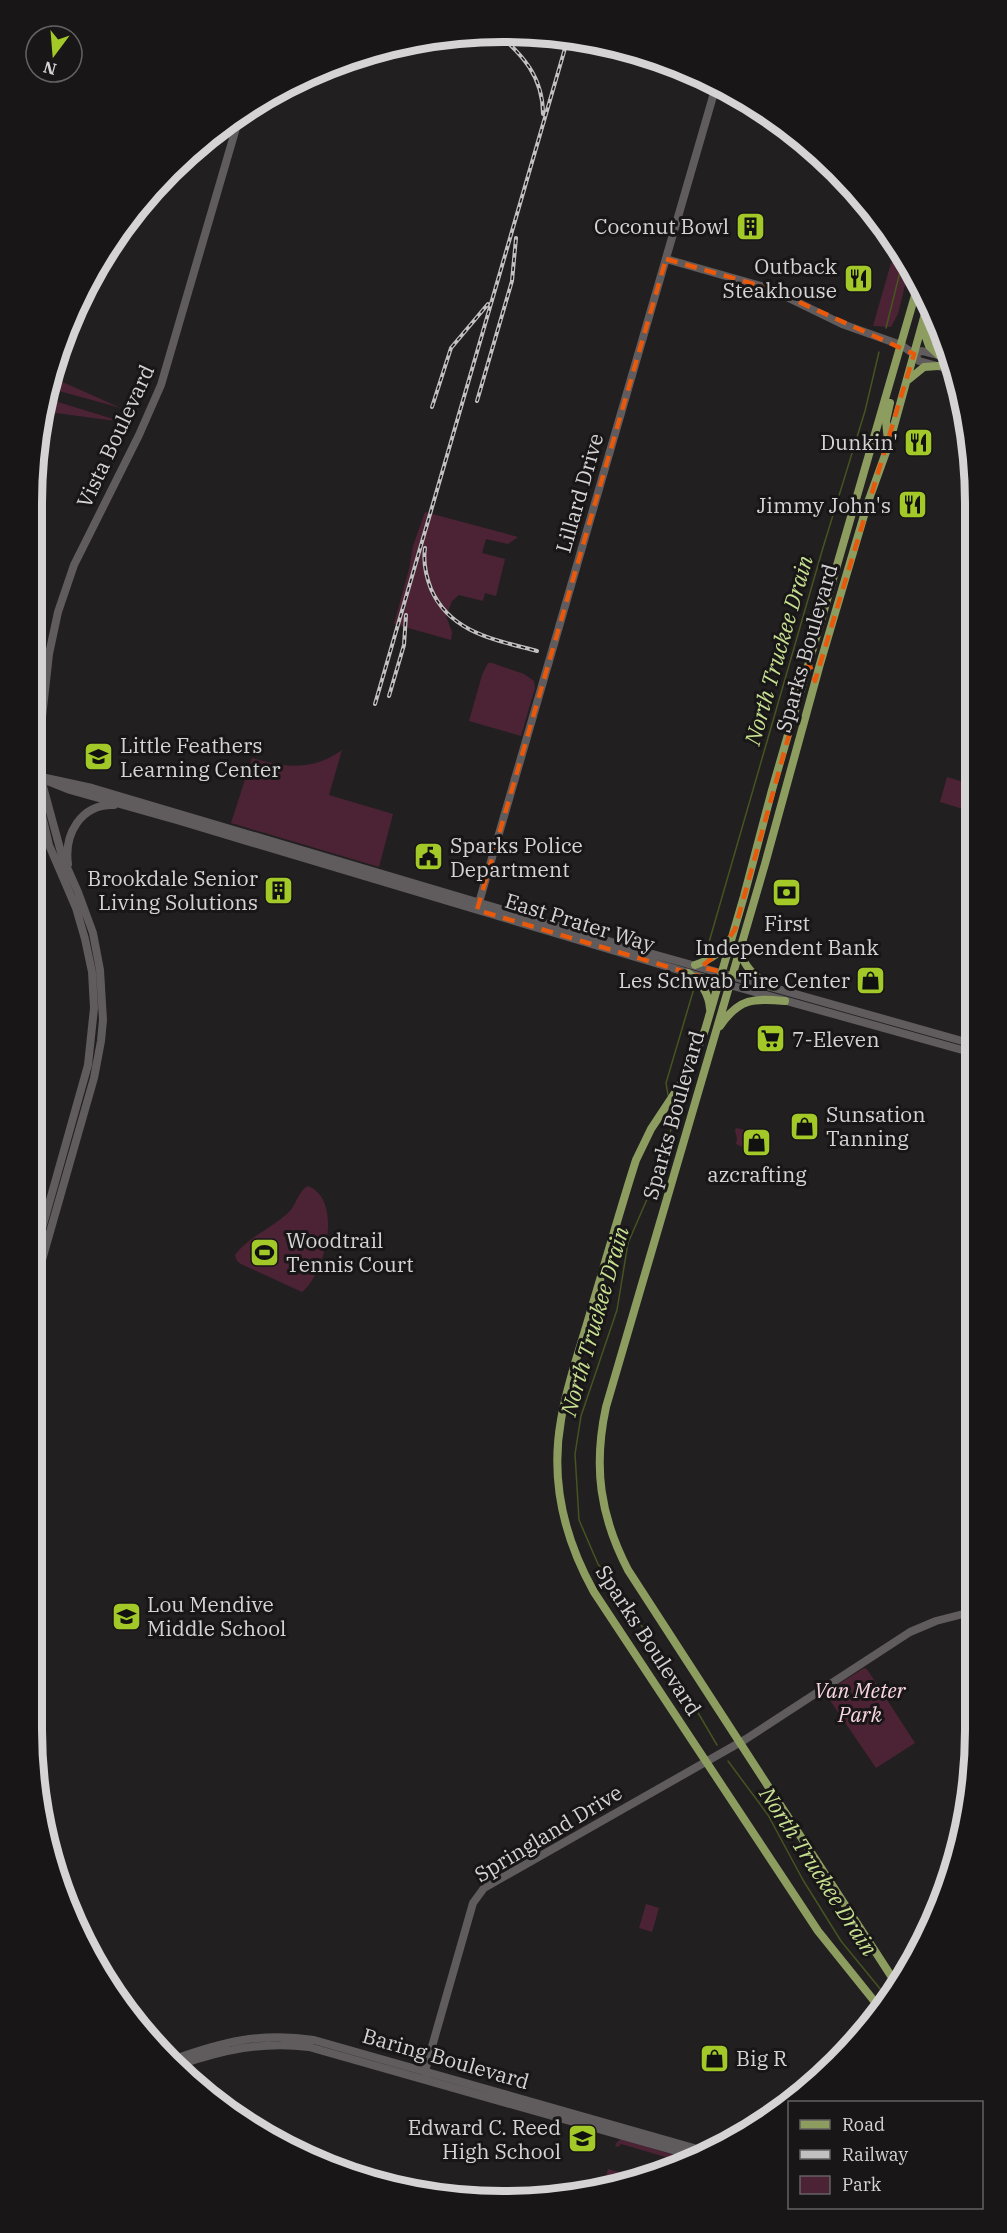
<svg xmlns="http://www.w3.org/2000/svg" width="1007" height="2233" font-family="'IBM Plex Serif',serif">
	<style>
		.green { fill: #4c2335 }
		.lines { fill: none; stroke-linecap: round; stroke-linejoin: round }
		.stream { stroke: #455420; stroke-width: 1.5 }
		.secondary { stroke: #605c5d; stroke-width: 8 }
		.primary { stroke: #8c9d5f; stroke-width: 8 }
		.rail-casing { stroke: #c2c0c1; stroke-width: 4 }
		.rail { stroke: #191617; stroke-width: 1.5; stroke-dasharray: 4.5; stroke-linecap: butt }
		.marked { fill: none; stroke: #e8590c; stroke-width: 4.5; stroke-dasharray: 12 8; stroke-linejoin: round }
		.labels { text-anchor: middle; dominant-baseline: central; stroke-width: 6; stroke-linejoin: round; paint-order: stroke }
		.poi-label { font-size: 21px; fill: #d5d3d4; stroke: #191617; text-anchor: end }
		.street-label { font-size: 21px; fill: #d5d3d4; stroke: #191617 }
		.park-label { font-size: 21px; font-style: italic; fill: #fad6e3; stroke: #191617 }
		.water-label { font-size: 22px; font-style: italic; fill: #c7e190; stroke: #191617 }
		.rim { fill: none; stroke: #d5d3d4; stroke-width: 8 }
	</style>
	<rect width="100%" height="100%" fill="#221f20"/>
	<path class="green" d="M898 250 909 269 898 314 891 327 873 326 891 263H894Z
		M51 377 121 408 48 388Z
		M45 398 123 422 41 411Z
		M425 512 518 537 508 544 486 539 482 553 505 559 496 596 485 593 483 601 459 595 452 601 446 616 452 632 451 640 394 624 409 569 413 546Z
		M488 663H492L524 674 534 681 535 688 521 736 469 721 482 675Z
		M342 750 329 795 393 814 379 867 231 823 252 758C285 768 313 771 342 750Z
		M947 777 970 784 963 809 940 802Z
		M736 1128 758 1133 748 1141 747 1149 736 1144 737 1139 735 1130Z
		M308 1186C344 1200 325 1274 302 1292L241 1264 237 1261 235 1255C247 1238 272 1228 288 1213 296 1206 298 1191 308 1186Z
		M864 1668 867 1669 915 1743 876 1768 825 1693Z
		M646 1904 659 1908 652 1932 639 1928Z
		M621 2139 691 2160 686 2163 621 2144 618 2147 615 2146 617 2142Z
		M608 2169 642 2179V2180L603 2189Z"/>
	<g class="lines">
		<path class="stream" d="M886 328 903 260
			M705 956 822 551 865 411 879 352
			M668 1095 666 1083 695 985
			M670 1106 673 1120 664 1160 628 1243 617 1310 581 1416 575 1454 579 1520 598 1564 674 1672 717 1745
			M728 1761 768 1815 803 1880 841 1941 886 1996"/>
		<path class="secondary" d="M666 259 768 288 842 324 901 345 914 354 919 361 952 370
			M914 354 922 351 949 358
			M32 775 92 788 642 951 973 1044
			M45 780 70 790 180 821 719 982 973 1053
			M68 864C64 835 80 804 114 805
			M478 906 716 86
			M32 1264 88 1065 94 1008 92 972 85 939 76 908 49 845 41 811 39 792 41 778V726L49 654 58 612 74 565 139 435 161 385 241 111
			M32 1295 94 1078 101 1041 103 1020 100 970 93 933 78 892 62 856 41 779
			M172 2060C222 2042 260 2032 314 2040L708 2152
			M179 2065C223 2050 263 2041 309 2047L697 2157
			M423 2078 473 1903 484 1888 746 1739 910 1632 936 1621 975 1611"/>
		<path class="primary" d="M923 329 929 346 940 356
			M908 380 924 367 938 366
			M888 441 886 421 890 403
			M741 948C741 966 758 979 773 987
			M695 965C710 960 721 953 729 940
			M688 973C701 982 709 993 710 1009
			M720 1026C739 998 754 998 785 1001
			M895 1982 628 1570C600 1516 593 1467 606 1407L765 864 820 664 868 502 889 444 928 303
			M879 2007 818 1931 594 1592C565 1540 550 1481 561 1420 567 1383 581 1346 591 1310 606 1260 620 1210 636 1160L651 1129 688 1073 705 1030 744 896 772 790 918 285"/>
		<defs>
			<path id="rail" d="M496 32C523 55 543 77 543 114
				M477 401 512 281 516 238
				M432 407 451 348 488 304
				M425 548C423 562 426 576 431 589 450 633 496 640 537 651
				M389 696 404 645 406 615
				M375 704 568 38"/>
		</defs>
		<use href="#rail" class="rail-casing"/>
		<use href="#rail" class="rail"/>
	</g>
	<path class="marked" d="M666 259 768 288 914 354 815 681 809 663 735 929 721 951 701 967 722 972 719 982 477 910Z"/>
	<defs>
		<symbol id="building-square" viewBox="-11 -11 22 22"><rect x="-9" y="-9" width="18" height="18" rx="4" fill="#a2c928" stroke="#191617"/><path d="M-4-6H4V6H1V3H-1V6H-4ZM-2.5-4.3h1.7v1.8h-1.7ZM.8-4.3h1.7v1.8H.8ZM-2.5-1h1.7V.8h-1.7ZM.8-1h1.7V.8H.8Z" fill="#111"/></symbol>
		<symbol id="restaurant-square" viewBox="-11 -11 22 22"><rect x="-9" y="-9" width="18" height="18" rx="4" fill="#a2c928" stroke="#191617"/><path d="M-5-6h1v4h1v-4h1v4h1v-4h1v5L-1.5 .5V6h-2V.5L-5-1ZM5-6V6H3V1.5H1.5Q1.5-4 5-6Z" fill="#111"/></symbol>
		<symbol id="school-square" viewBox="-11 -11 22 22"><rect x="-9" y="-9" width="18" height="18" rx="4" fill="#a2c928" stroke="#191617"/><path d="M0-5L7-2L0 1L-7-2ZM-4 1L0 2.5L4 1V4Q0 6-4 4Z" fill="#111"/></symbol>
		<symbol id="civic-square" viewBox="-11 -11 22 22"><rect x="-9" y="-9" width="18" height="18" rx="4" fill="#a2c928" stroke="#191617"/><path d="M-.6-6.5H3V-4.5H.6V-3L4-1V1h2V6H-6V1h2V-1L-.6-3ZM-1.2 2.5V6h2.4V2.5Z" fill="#111"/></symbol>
		<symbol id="bank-square" viewBox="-11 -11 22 22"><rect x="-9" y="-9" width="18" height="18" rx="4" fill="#a2c928" stroke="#191617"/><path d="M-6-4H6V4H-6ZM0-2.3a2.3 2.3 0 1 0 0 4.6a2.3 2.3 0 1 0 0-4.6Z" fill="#111"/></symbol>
		<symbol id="shop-square" viewBox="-11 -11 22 22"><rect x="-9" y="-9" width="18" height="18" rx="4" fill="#a2c928" stroke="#191617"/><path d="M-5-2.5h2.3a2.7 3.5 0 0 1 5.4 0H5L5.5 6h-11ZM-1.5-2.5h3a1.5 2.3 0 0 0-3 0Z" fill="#111"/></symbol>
		<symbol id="supermarket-square" viewBox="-11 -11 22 22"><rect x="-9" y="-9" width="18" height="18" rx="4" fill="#a2c928" stroke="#191617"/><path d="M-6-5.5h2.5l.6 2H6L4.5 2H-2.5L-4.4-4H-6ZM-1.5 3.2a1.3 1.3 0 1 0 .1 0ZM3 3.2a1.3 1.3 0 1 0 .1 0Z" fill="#111"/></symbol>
		<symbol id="stadium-square" viewBox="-11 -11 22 22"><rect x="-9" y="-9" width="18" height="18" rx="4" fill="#a2c928" stroke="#191617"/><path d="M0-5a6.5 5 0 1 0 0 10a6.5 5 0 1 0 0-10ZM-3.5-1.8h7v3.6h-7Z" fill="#111"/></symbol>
	</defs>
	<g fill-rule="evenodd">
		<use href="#building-square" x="734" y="210" width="33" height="33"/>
		<use href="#restaurant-square" x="842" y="262" width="33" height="33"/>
		<use href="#restaurant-square" x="902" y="426" width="33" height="33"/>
		<use href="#restaurant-square" x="896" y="488" width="33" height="33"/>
		<use href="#school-square" x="82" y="740" width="33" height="33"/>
		<use href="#civic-square" x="412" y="840" width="33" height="33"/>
		<use href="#building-square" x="262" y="874" width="33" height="33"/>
		<use href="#bank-square" x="770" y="876" width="33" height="33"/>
		<use href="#shop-square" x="854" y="964" width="33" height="33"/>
		<use href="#supermarket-square" x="754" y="1022" width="33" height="33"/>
		<use href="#shop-square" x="788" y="1110" width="33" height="33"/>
		<use href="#shop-square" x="740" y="1126" width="33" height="33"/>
		<use href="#stadium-square" x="248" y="1236" width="33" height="33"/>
		<use href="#school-square" x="110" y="1600" width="33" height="33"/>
		<use href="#shop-square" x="698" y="2042" width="33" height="33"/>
		<use href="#school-square" x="566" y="2122" width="33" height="33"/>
	</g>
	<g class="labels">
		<g class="poi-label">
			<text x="729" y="226">Coconut Bowl</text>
			<text x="837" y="266">Outback<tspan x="837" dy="24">Steakhouse</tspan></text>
			<text x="898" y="442">Dunkin'</text>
			<text x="891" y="505">Jimmy John's</text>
			<text x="120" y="745" text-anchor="start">Little Feathers<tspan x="120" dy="24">Learning Center</tspan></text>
			<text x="450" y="845" text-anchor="start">Sparks Police<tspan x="450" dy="24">Department</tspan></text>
			<text x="258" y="878">Brookdale Senior<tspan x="258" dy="24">Living Solutions</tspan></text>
			<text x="787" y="923" text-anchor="middle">First<tspan x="787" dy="24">Independent Bank</tspan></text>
			<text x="850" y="980">Les Schwab Tire Center</text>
			<text x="792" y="1039" text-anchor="start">7-Eleven</text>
			<text x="826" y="1114" text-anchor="start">Sunsation<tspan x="826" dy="24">Tanning</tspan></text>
			<text x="757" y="1174" text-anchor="middle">azcrafting</text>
			<text x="286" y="1240" text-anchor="start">Woodtrail<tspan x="286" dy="24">Tennis Court</tspan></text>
			<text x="147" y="1604" text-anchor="start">Lou Mendive<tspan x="147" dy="24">Middle School</tspan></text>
			<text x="736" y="2058" text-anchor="start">Big R</text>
			<text x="561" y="2127">Edward C. Reed<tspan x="561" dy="24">High School</tspan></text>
		</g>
		<g class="street-label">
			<text transform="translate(115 436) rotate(-65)">Vista Boulevard</text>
			<text transform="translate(579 493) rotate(-74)">Lillard Drive</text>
			<text transform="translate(806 648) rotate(-74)">Sparks Boulevard</text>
			<text transform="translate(580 922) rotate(17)">East Prater Way</text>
			<text transform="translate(673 1115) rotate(-74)">Sparks Boulevard</text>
			<text transform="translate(649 1640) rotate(57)">Sparks Boulevard</text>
			<text transform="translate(548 1833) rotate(-31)">Springland Drive</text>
			<text transform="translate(446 2058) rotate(16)">Baring Boulevard</text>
		</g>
		<g class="park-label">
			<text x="860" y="1690">Van Meter<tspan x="860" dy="24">Park</tspan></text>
		</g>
		<g class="water-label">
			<text transform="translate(778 650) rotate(-74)">North Truckee Drain</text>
			<text transform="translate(594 1321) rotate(-74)">North Truckee Drain</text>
			<text transform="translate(819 1871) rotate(57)">North Truckee Drain</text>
		</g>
	</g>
	<path d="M0 0H1007V2233H0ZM503 42H504A461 461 0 0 1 965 503V1730A461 461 0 0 1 504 2191H503A461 461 0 0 1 42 1730V503A461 461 0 0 1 503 42Z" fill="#191617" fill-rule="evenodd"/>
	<path class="rim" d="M503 42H504A461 461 0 0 1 965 503V1730A461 461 0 0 1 504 2191H503A461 461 0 0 1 42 1730V503A461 461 0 0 1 503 42Z"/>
	<rect x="788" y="2101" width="195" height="108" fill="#191617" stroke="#646263" stroke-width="1.5"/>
	<rect x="800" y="2120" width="30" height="9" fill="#8c9d5f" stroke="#646263" stroke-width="1.5"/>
	<text x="842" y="2131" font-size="18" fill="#d5d3d4">Road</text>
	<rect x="800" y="2150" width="30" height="9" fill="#c2c0c1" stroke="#646263" stroke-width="1.5"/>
	<text x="842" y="2161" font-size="18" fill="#d5d3d4">Railway</text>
	<rect x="800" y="2176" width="30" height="18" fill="#4c2335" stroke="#646263" stroke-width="1.5"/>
	<text x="842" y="2191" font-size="18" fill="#d5d3d4">Park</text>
	<g transform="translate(54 54) rotate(196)"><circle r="28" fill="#191617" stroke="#646263" stroke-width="1.5"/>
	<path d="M0-4.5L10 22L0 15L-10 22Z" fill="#a2c928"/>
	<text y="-9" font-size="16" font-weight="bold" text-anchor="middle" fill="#d5d3d4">N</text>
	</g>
</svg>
